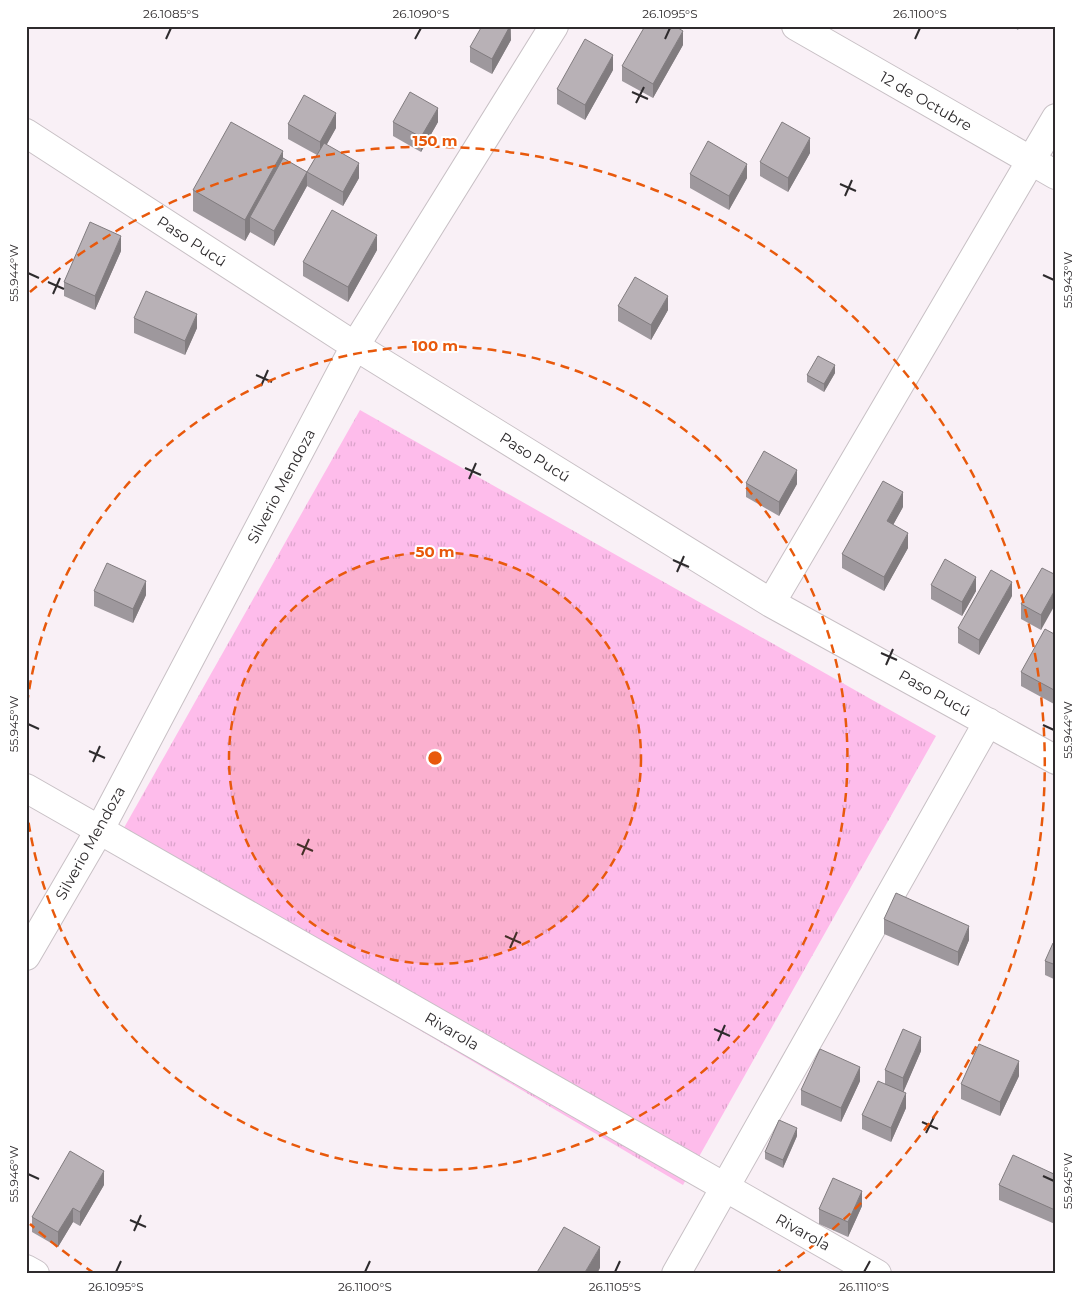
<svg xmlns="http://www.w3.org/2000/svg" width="1082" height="1300" font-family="Montserrat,sans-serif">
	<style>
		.grass { fill: url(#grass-tufts) }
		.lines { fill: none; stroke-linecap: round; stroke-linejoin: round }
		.street-casing { stroke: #c8c0c5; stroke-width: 30 }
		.street { stroke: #fff; stroke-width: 28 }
		.wall { fill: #9e989d }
		.shaded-wall { fill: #817c7f }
		.building { fill: #b8b1b6; stroke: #817c7f }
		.ticks { fill: none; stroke: #2e2b2d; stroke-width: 2 }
		.ring { fill: none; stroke: #e8590c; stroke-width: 2.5; stroke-dasharray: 9 6 }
		.labels { text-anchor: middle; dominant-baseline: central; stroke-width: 4; stroke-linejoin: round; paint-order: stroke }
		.street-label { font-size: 15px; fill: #2e2b2d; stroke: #fff }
		.centre { fill: #e8590c; stroke: #fff; stroke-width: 2.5 }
		.ring-label { font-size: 15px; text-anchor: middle; font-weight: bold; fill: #e8590c; stroke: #fff; stroke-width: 4; stroke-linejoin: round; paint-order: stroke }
		.neatline { fill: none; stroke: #2e2b2d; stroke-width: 2 }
		.ticks-label { font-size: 12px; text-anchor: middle; fill: #2e2b2d }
	</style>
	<defs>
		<pattern id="grass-tufts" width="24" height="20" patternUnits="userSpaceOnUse" patternTransform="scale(1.25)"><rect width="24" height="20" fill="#febceb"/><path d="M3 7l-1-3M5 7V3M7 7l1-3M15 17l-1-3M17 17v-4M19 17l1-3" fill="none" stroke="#daa2ca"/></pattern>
	</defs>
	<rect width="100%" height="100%" fill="#f9f0f6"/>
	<path class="grass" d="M360 410 936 736 683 1185 112 849Z"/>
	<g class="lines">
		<defs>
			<path id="street" d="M796 26 1056 175
				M26 133 355 346 771 603 1056 760
				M771 603 1056 118
				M26 788 877 1274
				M26 956 100 829 355 346 554 26
				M26 1269 35 1274
				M676 1274 988 722"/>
		</defs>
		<use href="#street" class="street-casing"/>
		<use href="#street" class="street"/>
	</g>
	<path class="wall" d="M511 26V40L492 74 470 62V47Z
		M1012 26H1020L1018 30Z
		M683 45 653 98 622 81V66Z
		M613 70 585 120 557 104V89Z
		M393 122H438L421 152 393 136Z
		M288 124 336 128 326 145 359 178 343 206 307 186 274 246 250 232 245 241 193 211V190L283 158 307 172 317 155 288 139Z
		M810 153 788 192 760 176V162Z
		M690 174 747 178 729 210 690 188Z
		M377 250 348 302 303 276V262Z
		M121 251 95 310 64 296V282Z
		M618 306 668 310 651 340 618 321Z
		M134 318 197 328 185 355 134 333Z
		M835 373 824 392 807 382V375Z
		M746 483 797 484 779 516 746 497Z
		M903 507 893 525 908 548 884 591 842 568V554Z
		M1056 575 1041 630 1021 619V604Z
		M931 585 976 591 962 616 931 599Z
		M94 591 146 595 133 623 94 606Z
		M1012 596 979 655 958 643V628Z
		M1056 635V700L1054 704 1021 686V672Z
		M884 919 969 940 958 966 884 934Z
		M1056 945V980L1045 975V961Z
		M921 1051 903 1092 906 1108 891 1142 862 1129V1115L885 1084V1070Z
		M1019 1076 1000 1116 961 1099V1084Z
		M860 1081 841 1122 801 1105V1090Z
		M797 1136 783 1168 765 1159V1152Z
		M1056 1175V1222L1055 1224 999 1200V1185Z
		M104 1185 80 1226 73 1222 58 1247 32 1232V1217Z
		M862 1206 848 1237 819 1224V1209Z"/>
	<path class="shaded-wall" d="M510 26 511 40 492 74V59Z
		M683 31V45L653 98V84Z
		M613 55V70L585 120V105Z
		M438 108V122L421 152V137Z
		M336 113V128L320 157V142Z
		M810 138V153L788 192V178Z
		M283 151V172L250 217V232L245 241V220Z
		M359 163V178L343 206V192Z
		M747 164V178L729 210V196Z
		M307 172V186L274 246V231Z
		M377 235V250L348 302V287Z
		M121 236V251L95 310V296Z
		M668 296V310L651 340V325Z
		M197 314V328L185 355V341Z
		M835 365V373L824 392V384Z
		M797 470V484L779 516V502Z
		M903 492V507L887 536V521Z
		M908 533V548L884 591V577Z
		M976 577V591L962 616V602Z
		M146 581V595L133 623V609Z
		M1012 582V596L979 655V640Z
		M1056 588V603L1041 630V615Z
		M1056 686V700L1054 704V690Z
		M969 926V940L958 966V952Z
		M921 1037V1051L903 1093V1078Z
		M1019 1061V1076L1000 1116V1102Z
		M860 1067V1081L841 1122V1108Z
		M906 1093V1108L891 1142V1128Z
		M797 1128V1136L783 1168V1160Z
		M104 1171V1185L80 1226V1212Z
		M862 1191V1206L848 1237V1222Z
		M1056 1207V1222L1055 1224V1210Z
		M73 1208V1222L58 1247V1232Z
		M600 1247V1268L597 1274H584Z"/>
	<path class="building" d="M482 26H510L492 59 470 47Z
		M645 26H675L683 31 653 84 622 66Z
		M585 39 613 55 585 105 557 89Z
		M410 92 438 108 421 137 393 122Z
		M304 95 336 113 320 142 288 124Z
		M231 122 283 151 245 220 193 190Z
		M782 122 810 138 788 178 760 162Z
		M708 141 747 164 729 196 690 174Z
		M324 143 359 163 343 192 307 172 274 231 250 217 283 158 307 172Z
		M332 210 377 235 348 287 303 262Z
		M90 222 121 236 95 296 64 282Z
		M635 277 668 296 651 325 618 306Z
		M146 291 197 314 185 341 134 318Z
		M818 356 835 365 824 384 807 375Z
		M764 451 797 470 779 502 746 483Z
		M883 481 903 492 887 521 908 533 884 577 842 554Z
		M945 559 976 577 962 602 931 585Z
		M107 563 146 581 133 609 94 591Z
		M1042 568 1056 575V588L1041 615 1021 604Z
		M991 570 1012 582 979 640 958 628Z
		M1045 629 1056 635V686L1054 690 1021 672Z
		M896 893 969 926 958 952 884 919Z
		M1053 943 1056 945V965L1045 961Z
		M903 1029 921 1037 903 1078 885 1070Z
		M979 1044 1019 1061 1000 1102 961 1084Z
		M820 1049 860 1067 841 1108 801 1090Z
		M878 1081 906 1093 891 1128 862 1115Z
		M779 1120 797 1128 783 1160 765 1152Z
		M70 1151 104 1171 80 1212 73 1208 58 1232 32 1217Z
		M1013 1155 1056 1175V1207L1055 1210 999 1185Z
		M833 1178 862 1191 848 1222 819 1209Z
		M564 1227 600 1247 584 1274H536Z"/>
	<path class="ticks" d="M166 39 171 28M415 39 421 28M665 39 670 28M915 39 920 28M632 92 648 99M636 103 644 87M840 184 856 191M845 196 852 180M28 273 39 278M1043 275 1054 280M48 282 64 289M53 294 60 278M256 375 272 382M261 386 268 370M465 468 481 475M469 479 476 463M673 560 689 567M677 572 684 556M881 653 897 660M886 665 893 649M28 724 39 729M1043 725 1054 730M89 751 105 758M93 762 100 746M297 844 313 851M302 855 309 839M505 936 521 943M510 948 517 932M714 1029 730 1036M718 1041 725 1025M922 1122 938 1129M926 1133 934 1117M28 1174 39 1179M1043 1176 1054 1181M130 1220 146 1227M134 1231 141 1215M116 1272 121 1261M365 1272 370 1261M615 1272 620 1261M864 1272 870 1261"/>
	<circle cx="435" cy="758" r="206" fill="#e8590c" fill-opacity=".12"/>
	<g class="ring">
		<circle cx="435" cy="758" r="206"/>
		<path d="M27 704A412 412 0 1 1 27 812"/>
		<path d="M94 1273A617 617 0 0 1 30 1224M30 292A617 617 0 1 1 776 1273"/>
	</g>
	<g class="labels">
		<g class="street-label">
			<text transform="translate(926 101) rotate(30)">12 de Octubre</text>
			<text transform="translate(192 241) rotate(33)">Paso Pucú</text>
			<text transform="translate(535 457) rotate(32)">Paso Pucú</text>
			<text transform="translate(281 486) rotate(-62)">Silverio Mendoza</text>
			<text transform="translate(935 693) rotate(29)">Paso Pucú</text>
			<text transform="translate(90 843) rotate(-61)">Silverio Mendoza</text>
			<text transform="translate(452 1031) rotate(30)">Rivarola</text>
			<text transform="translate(803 1232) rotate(29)">Rivarola</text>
		</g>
	</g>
	<circle cx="435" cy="758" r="8" class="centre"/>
	<g class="ring-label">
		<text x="435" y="146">150 m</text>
		<text x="435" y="351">100 m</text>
		<text x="435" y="557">50 m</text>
	</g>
	<rect width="1082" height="1300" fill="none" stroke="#ffffff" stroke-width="55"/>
	<rect x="28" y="28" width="1026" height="1244" class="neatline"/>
	<g class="ticks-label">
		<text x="171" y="18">26.1085°S</text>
		<text x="421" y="18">26.1090°S</text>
		<text x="670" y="18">26.1095°S</text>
		<text x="920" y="18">26.1100°S</text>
		<text transform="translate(14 273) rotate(-90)" y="4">55.944°W</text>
		<text transform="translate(1068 280) rotate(-90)" y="4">55.943°W</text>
		<text transform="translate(14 724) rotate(-90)" y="4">55.945°W</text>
		<text transform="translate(1068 730) rotate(-90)" y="4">55.944°W</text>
		<text transform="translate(14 1174) rotate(-90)" y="4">55.946°W</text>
		<text transform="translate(1068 1181) rotate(-90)" y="4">55.945°W</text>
		<text x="116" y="1291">26.1095°S</text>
		<text x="365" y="1291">26.1100°S</text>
		<text x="615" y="1291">26.1105°S</text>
		<text x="864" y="1291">26.1110°S</text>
	</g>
</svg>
